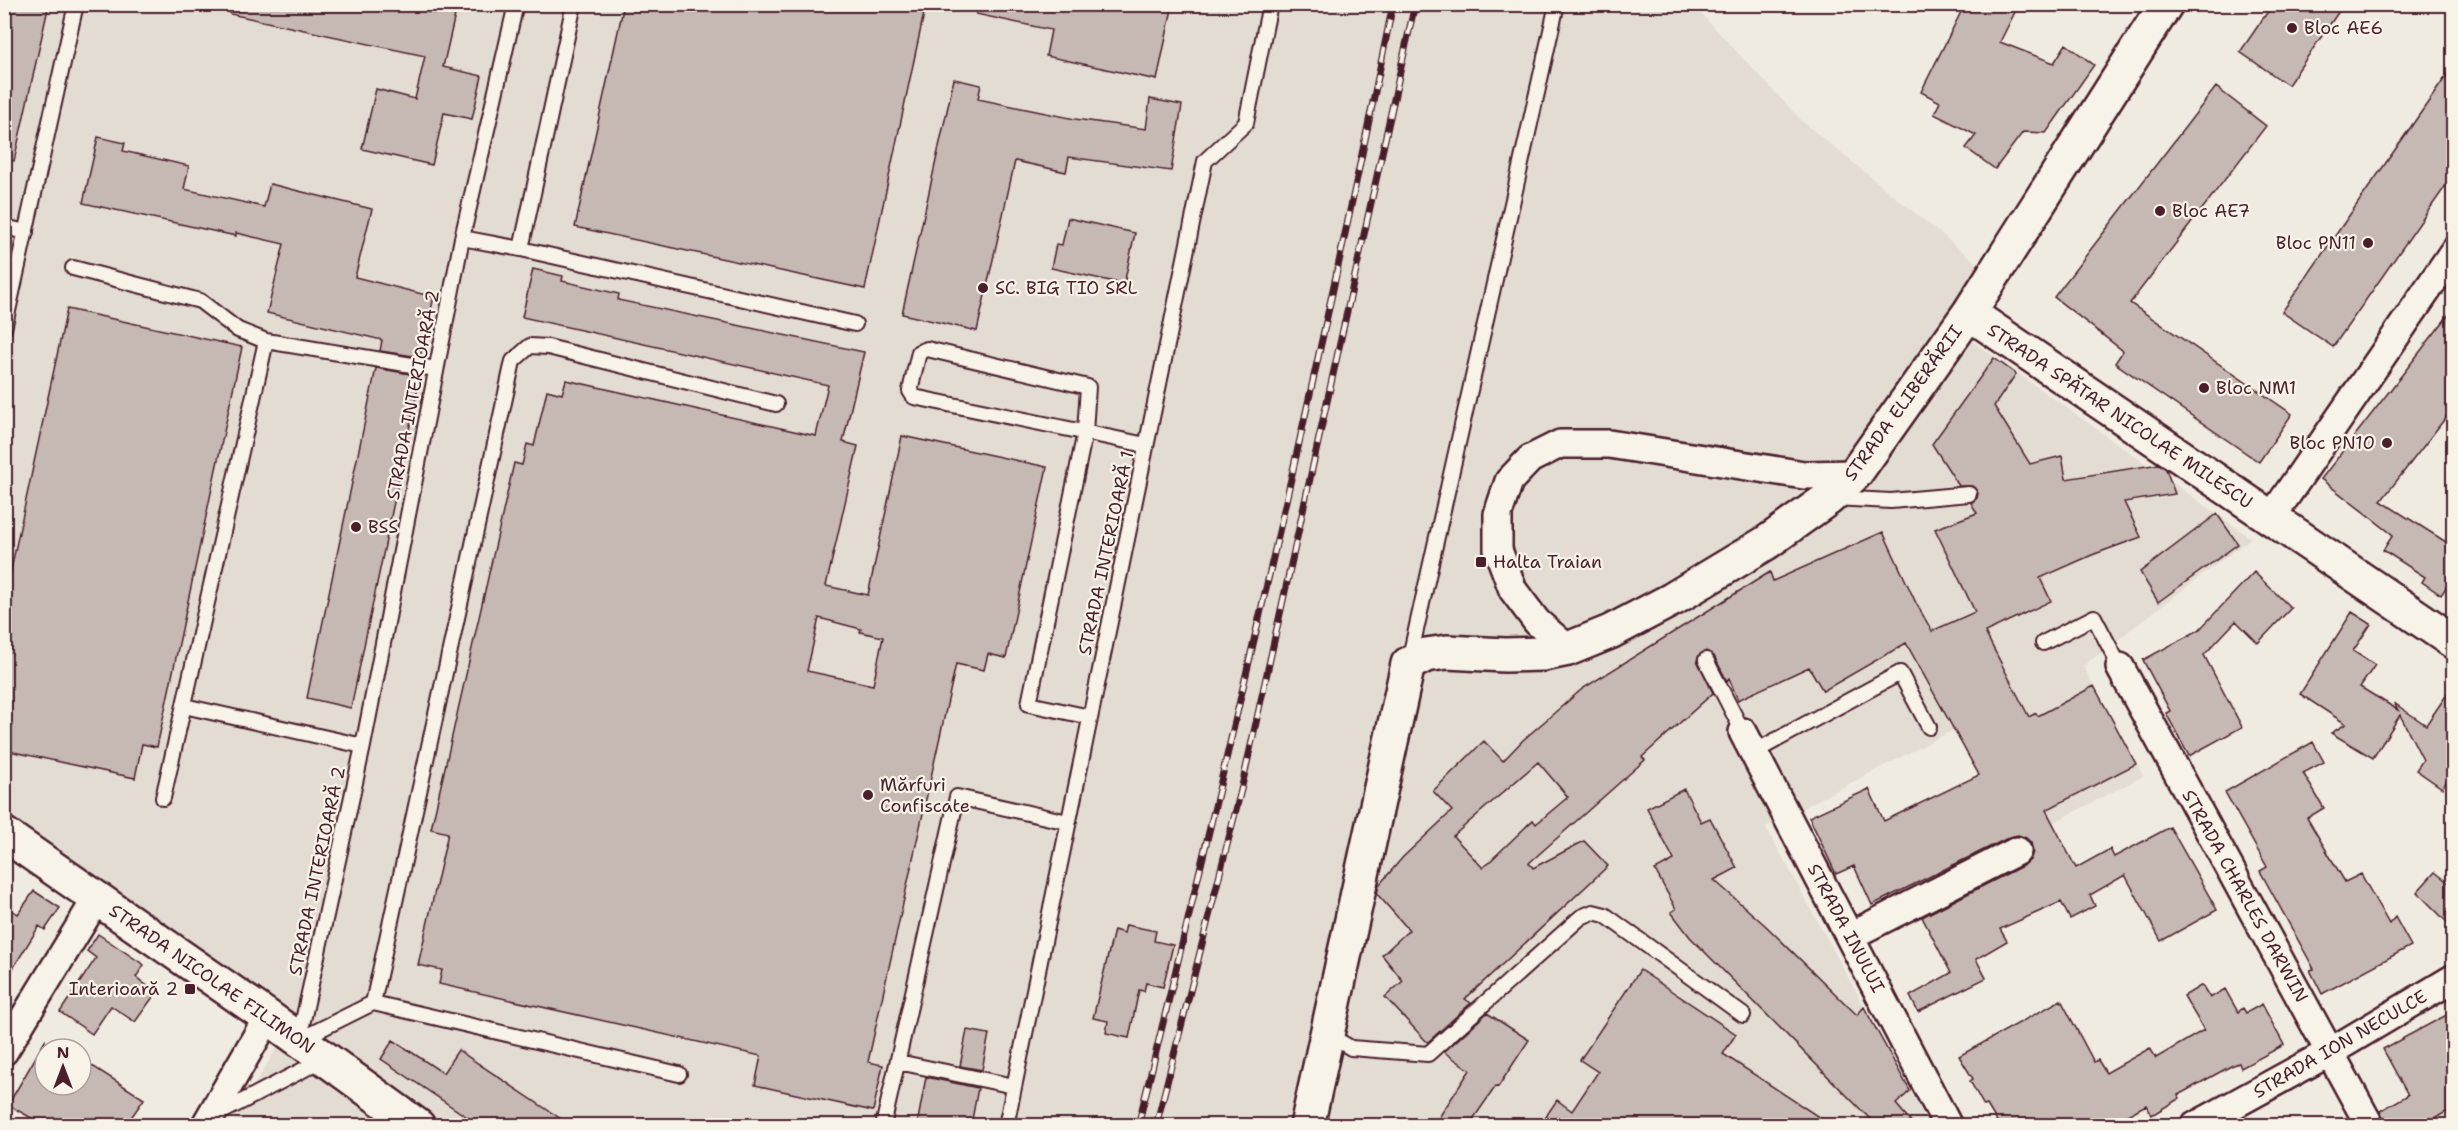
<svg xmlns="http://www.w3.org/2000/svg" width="2458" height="1130" font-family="'Shantell Sans',sans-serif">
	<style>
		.built { fill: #e3dcd2 }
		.building { fill: #c6b8b3; stroke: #4a1f2b; stroke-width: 1.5; fill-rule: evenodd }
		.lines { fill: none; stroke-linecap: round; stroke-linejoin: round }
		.lane-casing { stroke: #4a1f2b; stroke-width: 18 }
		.street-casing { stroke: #4a1f2b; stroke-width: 32 }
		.secondary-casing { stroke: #4a1f2b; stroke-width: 38 }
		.lane { stroke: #f7f3e8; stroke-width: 14 }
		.street { stroke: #f7f3e8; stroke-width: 27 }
		.secondary { stroke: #f7f3e8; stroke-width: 33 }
		.rail-casing { stroke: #4a1f2b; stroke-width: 7 }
		.rail { stroke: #f7f3e8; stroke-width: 4.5; stroke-dasharray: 14; stroke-linecap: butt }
		.poi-dot { fill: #4a1f2b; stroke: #f7f3e8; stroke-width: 2 }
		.labels { text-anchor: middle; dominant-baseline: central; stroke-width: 4.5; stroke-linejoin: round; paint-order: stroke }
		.poi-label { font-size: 18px; fill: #4a1f2b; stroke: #f7f3e8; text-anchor: start }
		.street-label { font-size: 18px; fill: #4a1f2b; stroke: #f7f3e8 }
	</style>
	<rect width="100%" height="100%" fill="#f0ebe0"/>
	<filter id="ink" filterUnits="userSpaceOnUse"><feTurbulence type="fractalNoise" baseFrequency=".0167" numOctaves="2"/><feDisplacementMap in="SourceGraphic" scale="12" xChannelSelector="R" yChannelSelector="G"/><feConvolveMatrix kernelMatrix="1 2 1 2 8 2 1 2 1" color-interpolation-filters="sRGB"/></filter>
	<g filter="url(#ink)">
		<path class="built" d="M4 5H1693L1803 122 2005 286 1969 339 2251 538 2083 666 2143 776 2017 842 1953 730 1766 827 1929 1125H232L280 1042 5 855Z"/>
		<path class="building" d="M4 4H49L14 161 4 160Z
			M231 4H393L435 13V10L455 15 443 67 482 76 472 119 444 113 432 165 362 149 376 89 415 99 425 56 230 14Z
			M624 4H926L865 289 575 227Z
			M977 4H1173L1157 80 1046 56 1051 30 976 14Z
			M1965 4H2019L2000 42 2054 63 2066 44 2094 65 2046 133 2023 132 1995 169 1966 148 1976 135 1934 114 1940 102 1921 92Z
			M2273 4H2344L2288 85 2240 52Z
			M2454 65V174L2333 347 2282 312Z
			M954 79 981 85 978 99 1075 119 1146 129 1150 99 1182 105 1171 171 1069 157 1066 172 1015 161 977 331 902 314Z
			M2216 87 2266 126 2130 303 2292 414 2259 462 2115 363 2123 351 2054 297Z
			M98 137 125 143 123 151 189 166 184 189 264 207 270 184 372 209 355 277 434 297 420 357 380 351 382 340 267 313 284 244 236 233V236L83 203Z
			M1068 218 1135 233 1124 284 1051 268 1056 244 1062 245Z
			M533 269 563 276 562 281 619 294 618 300 864 352 843 442 858 446 826 586 868 595 902 436 1047 467 1006 658 988 654 984 670 956 664 868 1062 883 1065 873 1111 755 1085 761 1056 439 984 442 970 418 965 448 833 431 829 514 463 522 465 527 444 534 446 547 390 562 394 566 380 816 436 828 385 522 317ZM819 618 861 629 860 632 883 637 873 685 807 671Z
			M2454 308V407L2381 501 2454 547V576L2441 595 2422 582 2425 577 2383 550 2393 535 2321 479Z
			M67 309 242 347 157 747 142 744 135 778 4 750V602Z
			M1994 358 2016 374 1994 406 2030 464 2062 456 2066 479 2159 464 2166 469 2175 494 2124 502 2141 537 2092 555 2040 578 2051 601 1985 632 2029 717 2036 713 2038 716 2094 686 2136 764 2046 810 2076 868 2110 849 2114 857 2170 827 2217 910 2161 941 2125 875 2090 895 2095 906 2070 919 2061 902 2000 929 2007 941 1976 959 1986 978 1918 1012 1910 996 1951 973 1922 917 2024 865 2030 860 2033 852 2031 843 2026 838 2018 835 2010 837 1872 905 1854 866 1836 874 1809 817 1869 789 1884 821 1979 775 1906 643 1823 691 1809 667 1738 700 1729 678 1727 681 1714 656 1706 651 1699 655 1697 660 1713 693 1642 757 1645 760 1529 863 1533 868 1584 841 1608 866 1465 999 1471 1003 1428 1042 1426 1041 1385 997 1403 981 1382 955 1409 930 1377 894 1379 885 1403 857 1452 811 1433 791 1484 741 1503 761 1523 740 1582 689 1770 572 1773 581 1883 532 1916 603 1932 631 1975 612 1935 529 1977 513 1971 503 1977 498 1978 493 1972 486H1959L1932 444ZM1538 762 1568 797 1536 824 1533 820 1483 868 1453 836Z
			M376 368 416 375 413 386 418 387 351 708 307 698Z
			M2217 514 2238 544 2158 602 2140 572Z
			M2254 572 2291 608 2258 643 2236 621 2204 655 2242 727 2189 756 2166 713 2170 711 2143 660 2199 630Z
			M2352 612 2371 624 2353 651 2375 665 2360 687 2398 710 2394 703 2426 725 2454 684V771L2442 788 2416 770 2423 760 2400 715 2373 758 2331 733 2346 724 2300 694Z
			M2313 742 2324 762 2303 773 2324 808 2307 818 2345 882 2361 874 2389 924 2395 917 2411 946 2322 994 2310 970 2314 969 2260 871 2267 867 2225 792Z
			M1684 789 1701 822 1710 818 1737 868 1714 880 1766 926 1857 1015 1864 1007 1910 1091 1896 1104 1914 1125H1876L1690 937 1671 912 1676 909 1655 870 1674 860 1647 808Z
			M2435 872 2454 887V929L2417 892Z
			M34 891 60 908 45 930 39 926 4 983V906L18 914Z
			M1126 925 1156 931 1154 941 1173 945 1163 987 1146 983 1144 991 1139 990 1129 1038 1106 1033 1108 1021 1093 1018 1114 930 1124 933Z
			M98 934 144 965 136 977 156 993 135 1022 111 1006 92 1034 60 1012 96 958 87 951Z
			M1640 970 1736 1034 1723 1054 1831 1125H1540L1557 1100 1572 1111 1598 1072 1580 1060Z
			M2202 985 2210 998 2225 989 2238 1012 2243 1008 2246 1013 2262 1004 2284 1045 2241 1068 2239 1063 2231 1066 2178 1095 2180 1098 2152 1115 2146 1105 2109 1125H1999L1987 1105 1984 1106 1970 1081 1973 1079 1959 1056 2061 1000 2094 1062 2098 1060 2106 1073 2150 1048 2156 1058 2204 1030 2184 996Z
			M2454 1011V1108L2422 1125H2386L2380 1111 2408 1095 2383 1049Z
			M1487 1013 1529 1040 1498 1087 1496 1086 1469 1125H1434L1470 1070 1444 1052Z
			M967 1030 989 1034 982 1070 960 1066Z
			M393 1040 443 1073 458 1050 570 1125H479L381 1059Z
			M45 1041V1085H81L91 1065 144 1099 126 1125H44L8 1105Z
			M926 1077 978 1088 971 1125H917Z"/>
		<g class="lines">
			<defs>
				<path id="lane" d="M4 227 26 232
					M462 238 521 249 855 324
					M521 249 574 4
					M73 268 200 301 238 330 266 341 436 369
					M4 329 76 4
					M1833 498 1891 501 1969 494
					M2043 643 2094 617 2120 667
					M1706 660 1743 732
					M1409 661 1557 4
					M184 706 363 746
					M1090 717 1029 704 1085 432 1088 387 927 349 919 352 910 391 914 397 1146 445
					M1754 752 1900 673 1929 727
					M163 798 266 341
					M1327 1034 1351 1048 1428 1054 1581 917 1593 912 1605 915 1743 1015
					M299 1039 363 746 462 238 516 4
					M301 1039 373 1003
					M898 1062 1014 1086
					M679 1074 373 1003 513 361 530 346 548 347 776 404
					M216 1115 324 1059
					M883 1126 957 797 1068 822
					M1006 1126 1205 161 1246 123 1270 4"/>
				<path id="street" d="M2271 518 2454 251
					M1568 649 1537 622 1513 590 1498 550V514L1509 481 1530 459 1560 444H1609L1804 475 1855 474
					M2120 667 2370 1126
					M1743 732 1948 1126
					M1850 936 2017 851
					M4 1051 97 898
					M205 1126 268 1017
					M2195 1126 2330 1052 2454 978"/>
				<path id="secondary" d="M1969 313 2454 642
					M4 834 268 1017 418 1126
					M1307 1126 1408 664 1426 655 1447 652 1505 655 1543 654 1568 649 1610 632 1673 599 1766 543 1829 498 1855 474 1969 313 2166 4"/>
			</defs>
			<use href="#lane" class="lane-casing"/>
			<use href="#street" class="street-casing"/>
			<use href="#secondary" class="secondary-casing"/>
			<use href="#lane" class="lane"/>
			<use href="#street" class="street"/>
			<use href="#secondary" class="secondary"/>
			<defs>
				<path id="rail" d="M1138 1126C1229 753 1317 380 1393 4
					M1156 1126 1242 786 1415 4"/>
			</defs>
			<use href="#rail" class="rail-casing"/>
			<use href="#rail" class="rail"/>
		</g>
	</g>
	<g class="poi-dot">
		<circle cx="2292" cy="28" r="6"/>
		<circle cx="2160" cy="211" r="6"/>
		<circle cx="2368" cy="243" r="6"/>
		<circle cx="983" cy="288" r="6"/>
		<circle cx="2204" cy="388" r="6"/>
		<circle cx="2387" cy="443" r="6"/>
		<circle cx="356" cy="527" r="6"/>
		<rect x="1475" y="556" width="12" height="12" rx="3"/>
		<circle cx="868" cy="795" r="6"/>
		<rect x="184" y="983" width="12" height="12" rx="3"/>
	</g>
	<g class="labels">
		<g class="poi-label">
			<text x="2304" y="28">Bloc AE6</text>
			<text x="2172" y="211">Bloc AE7</text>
			<text x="2356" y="243" text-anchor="end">Bloc PN11</text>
			<text x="995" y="288">SC. BIG TIO SRL</text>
			<text x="2216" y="388">Bloc NM1</text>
			<text x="2375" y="443" text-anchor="end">Bloc PN10</text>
			<text x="368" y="527">BSS</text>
			<text x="1493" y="562">Halta Traian</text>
			<text x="880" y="785">Mărfuri<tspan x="880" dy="21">Confiscate</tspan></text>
			<text x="178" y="989" text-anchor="end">Interioară 2</text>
		</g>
		<g class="street-label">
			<text transform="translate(413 395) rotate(-79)">STRADA INTERIOARĂ 2</text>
			<text transform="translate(1903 403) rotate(-54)">STRADA ELIBERĂRII</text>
			<text transform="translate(2120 416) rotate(34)">STRADA SPĂTAR NICOLAE MILESCU</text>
			<text transform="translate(1106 553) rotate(-78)">STRADA INTERIOARĂ 1</text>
			<text transform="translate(317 871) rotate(-78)">STRADA INTERIOARĂ 2</text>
			<text transform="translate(2245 896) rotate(61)">STRADA CHARLES DARWIN</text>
			<text transform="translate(1846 928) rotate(62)">STRADA INULUI</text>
			<text transform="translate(212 979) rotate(35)">STRADA NICOLAE FILIMON</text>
			<text transform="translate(2340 1044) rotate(-30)">STRADA ION NECULCE</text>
		</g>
	</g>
	<rect width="2458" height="1130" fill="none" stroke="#f7f3e8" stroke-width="24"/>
	<rect x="12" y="12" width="2434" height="1106" fill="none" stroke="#4a1f2b" stroke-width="2" filter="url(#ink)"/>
	<g transform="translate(63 1067)"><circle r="28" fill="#f7f3e8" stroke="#b29e9c" stroke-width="1.5"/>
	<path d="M0-4.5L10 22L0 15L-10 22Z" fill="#4a1f2b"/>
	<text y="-9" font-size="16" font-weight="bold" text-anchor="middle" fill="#4a1f2b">N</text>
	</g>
</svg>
